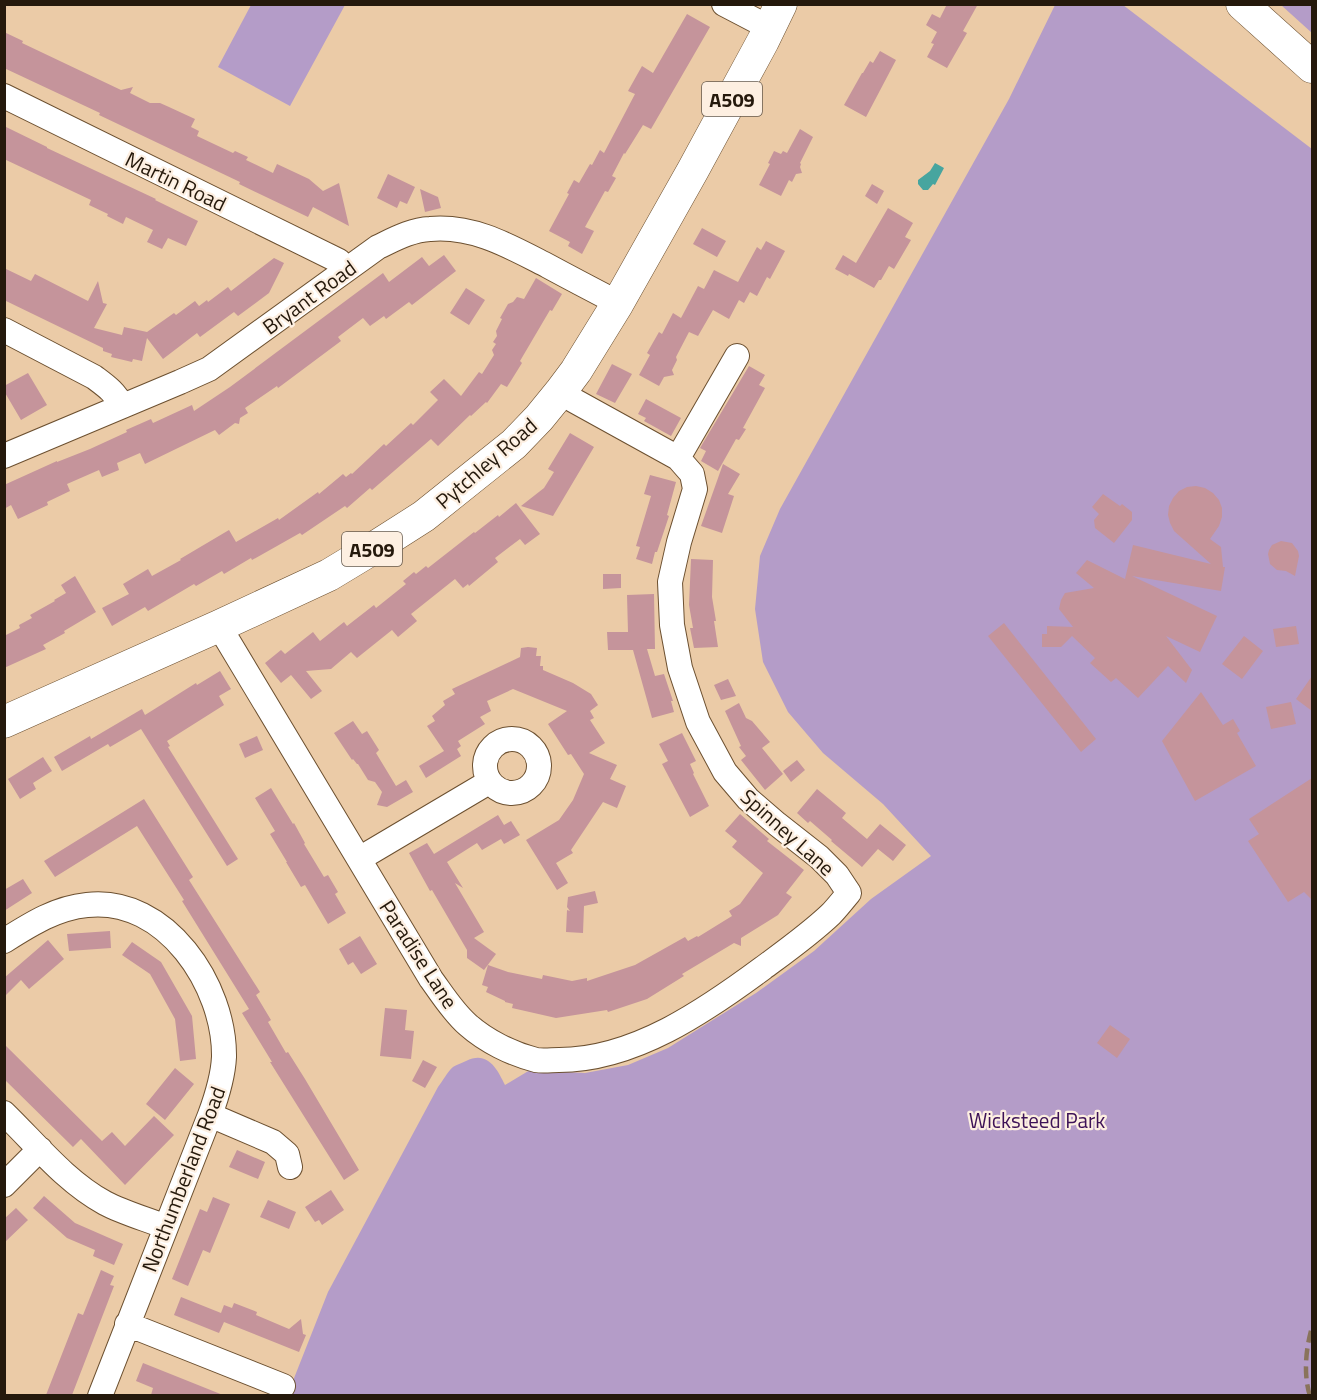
<svg xmlns="http://www.w3.org/2000/svg" width="1317" height="1400" font-family="'Titillium Web',sans-serif">
	<style>
		.green { fill: #b49cc8 }
		.water { fill: #47a59f }
		.building { fill: #c5949b }
		.lines { fill: none; stroke-linecap: round; stroke-linejoin: round }
		.minor-casing { stroke: #6c5030; stroke-width: 26 }
		.major-casing { stroke: #6c5030; stroke-width: 33 }
		.minor { stroke: #fff; stroke-width: 24 }
		.major { stroke: #fff; stroke-width: 32 }
		.rail { stroke: #89735b; stroke-width: 4.5; stroke-dasharray: 12 6; stroke-linecap: butt }
		.labels { text-anchor: middle; dominant-baseline: central; stroke-width: 4.5; stroke-linejoin: round; paint-order: stroke }
		.shield { fill: #fdefe1; stroke: #66594c; stroke-width: 1.5 }
		.shield-label { font-size: 20px; font-weight: bold; fill: #25190c }
		.street-label { font-size: 21px; fill: #25190c; stroke: #fdefe1 }
		.park-label { font-size: 21px; fill: #3d1257; stroke: #fdefe1 }
	</style>
	<rect width="100%" height="100%" fill="#ebcba7"/>
	<path class="green" d="M251 5H345L290 106 218 67Z
		M1055 5H1123L1312 149V1395L287 1396 328 1292 438 1087C443 1081 447 1072 453 1067 456 1065 462 1063 466 1061 487 1050 497 1068 505 1085L530 1070 585 1073 628 1065 668 1048 756 993 814 951 871 899 931 856 883 804 823 753 788 712 763 662 755 609 760 556 780 509 1009 99Z
		M1281 5H1312V33Z"/>
	<path class="water" d="M935 163 944 168 935 185 933 184 928 190H923L918 184V180L930 171Z"/>
	<path class="building" d="M947 4H978L963 31 967 33 947 68 927 57 934 44 931 43 937 32 926 25 932 14 940 18Z
		M687 14 710 27 651 129 643 125 625 154 624 153 612 176 616 178 608 192 605 191 585 227 594 231 582 254 568 246 570 242 549 231 569 194 567 193 574 180 579 183 590 164 592 165 600 150 604 153 635 94 628 91 642 66 653 73Z
		M4 32 23 41 22 43 121 90 133 87 130 93 150 103H160L169 107 195 119 191 127 199 131 197 136 233 153 235 151 248 157 246 160 273 173 277 164 309 179 323 191 339 183 349 226 313 207 308 217 239 184 240 182 99 115 100 113 4 68Z
		M880 51 896 60 866 117 844 105 862 73H863L870 61 873 63Z
		M4 126 47 147V148L156 199 155 200 198 221 186 246 168 238 162 249 147 242 153 230 126 217 123 224 107 216 108 214 89 205 91 200 4 159Z
		M800 129 813 137 800 163 801 164 800 167 802 173 796 174 792 182 789 180 781 196 759 185 770 164 768 163 774 151 781 154 783 151 787 153Z
		M388 174 415 187 407 204 400 201 397 208 377 198Z
		M872 184 884 191 877 204 865 196Z
		M420 189 438 197 441 208 425 212Z
		M888 208 913 223 905 237 911 240 894 269 889 266 881 280H879L874 288 849 274 848 276 835 269 843 255 856 263Z
		M702 228 726 241 717 257 693 244Z
		M766 241 785 251 770 279 767 277 757 296 750 292 744 303 739 300 729 319 713 310 698 336 689 332 676 357 677 360 672 370 674 375 664 377 659 386 639 375 650 355 647 353 659 332 662 334 673 313 681 318 698 286 704 289 714 270 738 282 757 247 761 250Z
		M444 255 456 271 412 305 409 302 386 319 384 316 370 326 363 318 338 337 341 341 278 388 277 386 245 408 248 413 240 418 239 424 235 423 219 435 215 430 145 464 140 453 117 463 119 470 102 477 99 470 67 484 70 491 47 502 48 505 18 519 11 505 4 509V485L57 461V462L90 449 127 432 126 430 151 419 153 423 192 405 194 411 230 387 383 273 389 282 422 257 429 266Z
		M274 258 284 263 269 293 238 316 234 312 200 337 197 333 163 359 147 338 142 361 133 359 132 362 111 357 112 354 103 351V348L4 300V268L31 281 35 274 88 301 98 281 103 303 107 304 94 328 122 335 124 327 147 332 174 313 176 315 195 301 199 306 207 300 208 302 228 287 231 291Z
		M536 278 562 294 552 311 550 310 520 361 522 363 507 387 501 384 487 403 486 402 471 416 470 415 438 446 431 439 372 490 370 488 347 508 345 506 302 535 300 533 252 560 251 558 224 574 222 571 196 586 194 584 148 611 145 607 112 626 102 608 129 594 123 584 148 569 152 576 181 560 180 559 229 530 236 542 278 518 279 520 318 492 319 494 343 474 346 477 351 473 352 474 384 444 386 446 411 423 413 425 438 400 430 392 444 379 461 396 479 372 482 374 494 355 492 350 496 344 493 342 497 336 496 331 502 319 500 318 508 304 513 302 517 297 524 299Z
		M466 288 485 300 469 325 450 313Z
		M612 364 632 374 615 403 596 394Z
		M749 366 765 375 759 385 765 388 743 428 746 429 739 440 736 439 718 471 701 461 706 451 700 448Z
		M28 373 47 405 21 420 4 391V386Z
		M646 399 681 418 671 436 644 421 646 418 638 414Z
		M570 433 594 447 553 516 521 506 544 488 554 472 548 469Z
		M723 464 740 474 728 494 734 496 722 533 701 526Z
		M650 475 676 482 667 515 669 516 657 552H655L652 564 636 559 640 547 636 546 651 496 644 494Z
		M1196 486 1205 488 1213 493 1219 500 1222 508V517L1219 526 1210 539 1221 547 1223 567H1225L1221 591 1132 576 1217 616 1200 652 1166 636 1192 670 1186 683 1168 666 1138 698 1116 678 1111 682 1090 663 1095 658 1072 636 1061 647H1042V634H1047V626L1073 627 1059 609 1061 600 1065 593 1094 588 1076 573 1087 560 1125 579 1133 545 1211 564 1174 531 1170 523 1168 515 1169 506 1173 498 1179 491 1187 487Z
		M1103 494 1120 506 1122 504 1132 512V520L1114 543 1095 528 1094 520 1099 514 1092 507Z
		M516 503 540 534 525 545 520 539 495 558 498 562 469 586 468 584 463 588 455 579 411 614 417 621 398 637 392 630 357 658 351 652 331 669 306 671 322 691 311 699 291 675 281 683 265 663 281 650 285 654 313 632 320 641 344 622 347 626 374 605 376 608 406 584 403 581 414 572 416 574 426 566 428 568 474 532 475 533 498 515 499 517Z
		M1281 541 1292 543 1298 551 1299 556 1295 576 1286 571 1277 570 1270 564 1268 554 1269 550 1272 545Z
		M691 559 713 560 712 597 716 621H714L718 647 694 648 690 628H693L689 605Z
		M603 574H621V588L603 589Z
		M75 576 96 612 64 631 65 633 43 645 46 649 4 668V636L20 628 19 625 32 618 30 615 55 601 54 600 66 593 61 585Z
		M654 594 655 649H647L655 676 664 674 673 701H671L674 712 652 718 633 650H608L607 632H628L627 595Z
		M1004 623 1096 739 1081 752 988 636Z
		M1296 626 1299 644 1276 647 1273 629Z
		M1244 636 1263 651 1242 679 1222 664Z
		M528 647 537 648 536 656H541L540 666H543V670L573 683 591 694 598 705 590 711 594 718 590 720 605 743 589 753 617 765 610 779 626 786 617 808 603 802 571 850 573 853 556 863 568 883 557 890 526 840 559 820 573 800 584 774 571 754 568 755 548 724 567 711 513 689 487 701 491 711 480 717 485 724 458 741 461 746 457 749 461 756 426 778 419 766 444 751 427 726 435 721 432 716 445 705 443 701 455 694 452 689 520 657 521 648Z
		M220 671 231 689 219 696 224 705 167 741 170 746 168 747 238 859 227 866 141 729 110 747 108 744 62 771 54 757 90 736 91 739 142 709 145 715 196 683 197 685Z
		M1312 676V711L1296 699Z
		M728 679 736 696 721 700 714 685Z
		M1201 692 1223 725 1233 719 1240 731 1237 733 1256 766 1195 801 1162 741Z
		M1291 702 1296 724 1271 729 1266 707Z
		M739 703 746 718 752 721 770 742 762 748 783 774 765 790 741 760 746 756 739 747 741 746 725 711Z
		M353 721 362 734 367 731 379 750 376 753 396 786 406 780 413 792 387 807 377 805 382 792 375 782 368 780 358 764H357L353 759 352 760 334 733Z
		M682 733 696 761 690 764 694 773 693 774 709 806 690 817 662 764 668 761 659 744Z
		M257 736 263 750 245 758 239 744Z
		M43 757 52 771 33 783 36 789 20 799 8 779Z
		M797 760 805 770 791 782 783 771Z
		M1312 778V900L1304 892 1288 902 1248 841 1259 834 1249 819Z
		M271 788 293 824 294 823 305 843 304 844 324 877 328 875 338 892 335 894 346 913 328 924 305 885 301 887 286 862H287L270 834 275 831 255 798Z
		M817 789 846 813 842 818 867 839 880 824 906 845 893 861 878 849 862 867 831 841 832 840 810 821 808 823 797 813Z
		M144 799 193 877 189 880 260 992 256 995 271 1020 268 1022 286 1053 288 1052 305 1079 359 1170 344 1180 270 1062H272L242 1013 249 1009 182 901 184 900 137 826 55 877 44 861Z
		M740 814 769 839 767 841 804 870 786 893 792 897 778 915 741 938V946L734 943 682 974 684 976 647 999 608 1012 607 1010 556 1018 512 1008 513 1004 505 1002V1001L486 992 488 987 482 985 488 965 508 972 542 979 543 975 572 981 587 978V981L635 965 685 937 688 941 697 936 698 937 732 916 729 911 740 904 763 873 732 847 737 841 725 831Z
		M498 815 504 825 511 821 520 835 504 844 501 839 482 850 477 843 447 862 463 888 455 883 484 932 474 938 496 954 484 970 467 958V950L432 890 430 891 409 853 427 843 434 854Z
		M23 879 32 893 4 911V890Z
		M595 891 598 903 584 906 583 933 566 932 567 910 570 911 567 907 568 897Z
		M110 931 111 948 69 951 67 934Z
		M360 936 377 964 361 974 353 962 348 965 339 949Z
		M48 940 64 959 29 989 21 980 4 997V978Z
		M132 942 161 962 192 1016 196 1059 180 1061 175 1019 150 974 122 955Z
		M385 1008 407 1010 405 1030 414 1031 411 1059 380 1056Z
		M1110 1025 1130 1039 1117 1058 1097 1043Z
		M4 1044 102 1141 112 1132 125 1146 154 1116 174 1135 125 1185 81 1139 73 1147 4 1079Z
		M423 1060 437 1067 425 1088 412 1081Z
		M175 1068 194 1084 165 1120 146 1104Z
		M237 1150 265 1162 258 1179 229 1167Z
		M331 1190 344 1210 322 1225 319 1220 315 1222 305 1207Z
		M44 1196 75 1223 123 1244 114 1265 93 1256 95 1250 67 1238 33 1208Z
		M213 1197 230 1204 210 1253 203 1250 188 1286 172 1279 200 1209 207 1212Z
		M268 1200 296 1212 289 1229 260 1217Z
		M16 1208 28 1220 4 1243V1219Z
		M101 1270 114 1276 110 1285 114 1286 72 1395H46L78 1313 83 1315Z
		M181 1297 221 1313 224 1305 232 1308 234 1303 257 1312 256 1315 289 1329 301 1319 303 1334 306 1335 299 1352 224 1322 219 1333 174 1315Z
		M143 1363 223 1395H151L153 1388 136 1381Z"/>
	<g class="lines">
		<defs>
			<path id="minor" d="M724 4 770 28
				M4 96 339 261 345 270
				M4 330 94 377C106 386 115 392 122 406
				M4 456 180 382 209 369 378 247C395 239 411 230 430 229 474 225 511 247 548 266 572 279 595 291 618 303
				M678 458 737 356
				M219 626 431 979C442 994 453 1012 468 1025 486 1041 512 1054 536 1060 543 1061 552 1060 559 1060 634 1060 705 1011 763 968 786 951 810 934 831 914 837 908 843 900 849 893L837 875 819 857 777 824 748 799 725 772 698 722 680 668 672 625 670 582 679 542 695 489 692 474 678 458 573 400 561 391
				M485 766a27 27 0 1 1 54 0a27 27 0 1 1-54 0Z
				M359 859 489 782
				M4 941C31 924 56 908 87 905 166 896 225 986 224 1057 223 1077 217 1096 210 1115L100 1396
				M4 1113C36 1144 65 1181 105 1203 124 1213 146 1219 166 1227
				M210 1115 273 1142 287 1154 290 1167
				M4 1185 40 1149
				M127 1324 283 1386"/>
			<path id="major" d="M1242 4 1312 67
				M4 722 219 626 329 575 377 546 424 516 514 444 539 418 561 391 576 371 618 303 693 170 763 41 781 4"/>
		</defs>
		<use href="#minor" class="minor-casing"/>
		<use href="#major" class="major-casing"/>
		<use href="#minor" class="minor"/>
		<use href="#major" class="major"/>
		<path class="rail" d="M1310 1396C1303 1374 1306 1348 1312 1327"/>
	</g>
	<g class="labels">
		<g class="shield">
			<rect x="702" y="82" width="60" height="34" rx="4.5"/>
			<rect x="342" y="532" width="60" height="34" rx="4.5"/>
		</g>
		<g class="shield-label">
			<text x="732" y="99">A509</text>
			<text x="372" y="549">A509</text>
		</g>
		<g class="street-label">
			<text transform="translate(176 181) rotate(26)">Martin Road</text>
			<text transform="translate(309 297) rotate(-36)">Bryant Road</text>
			<text transform="translate(486 463) rotate(-41)">Pytchley Road</text>
			<text transform="translate(788 832) rotate(42)">Spinney Lane</text>
			<text transform="translate(419 954) rotate(57)">Paradise Lane</text>
			<text transform="translate(183 1179) rotate(-69)">Northumberland Road</text>
		</g>
		<g class="park-label">
			<text x="1037" y="1120">Wicksteed Park</text>
		</g>
	</g>
	<rect width="1317" height="1400" fill="none" stroke="#25190c" stroke-width="12"/>
</svg>
